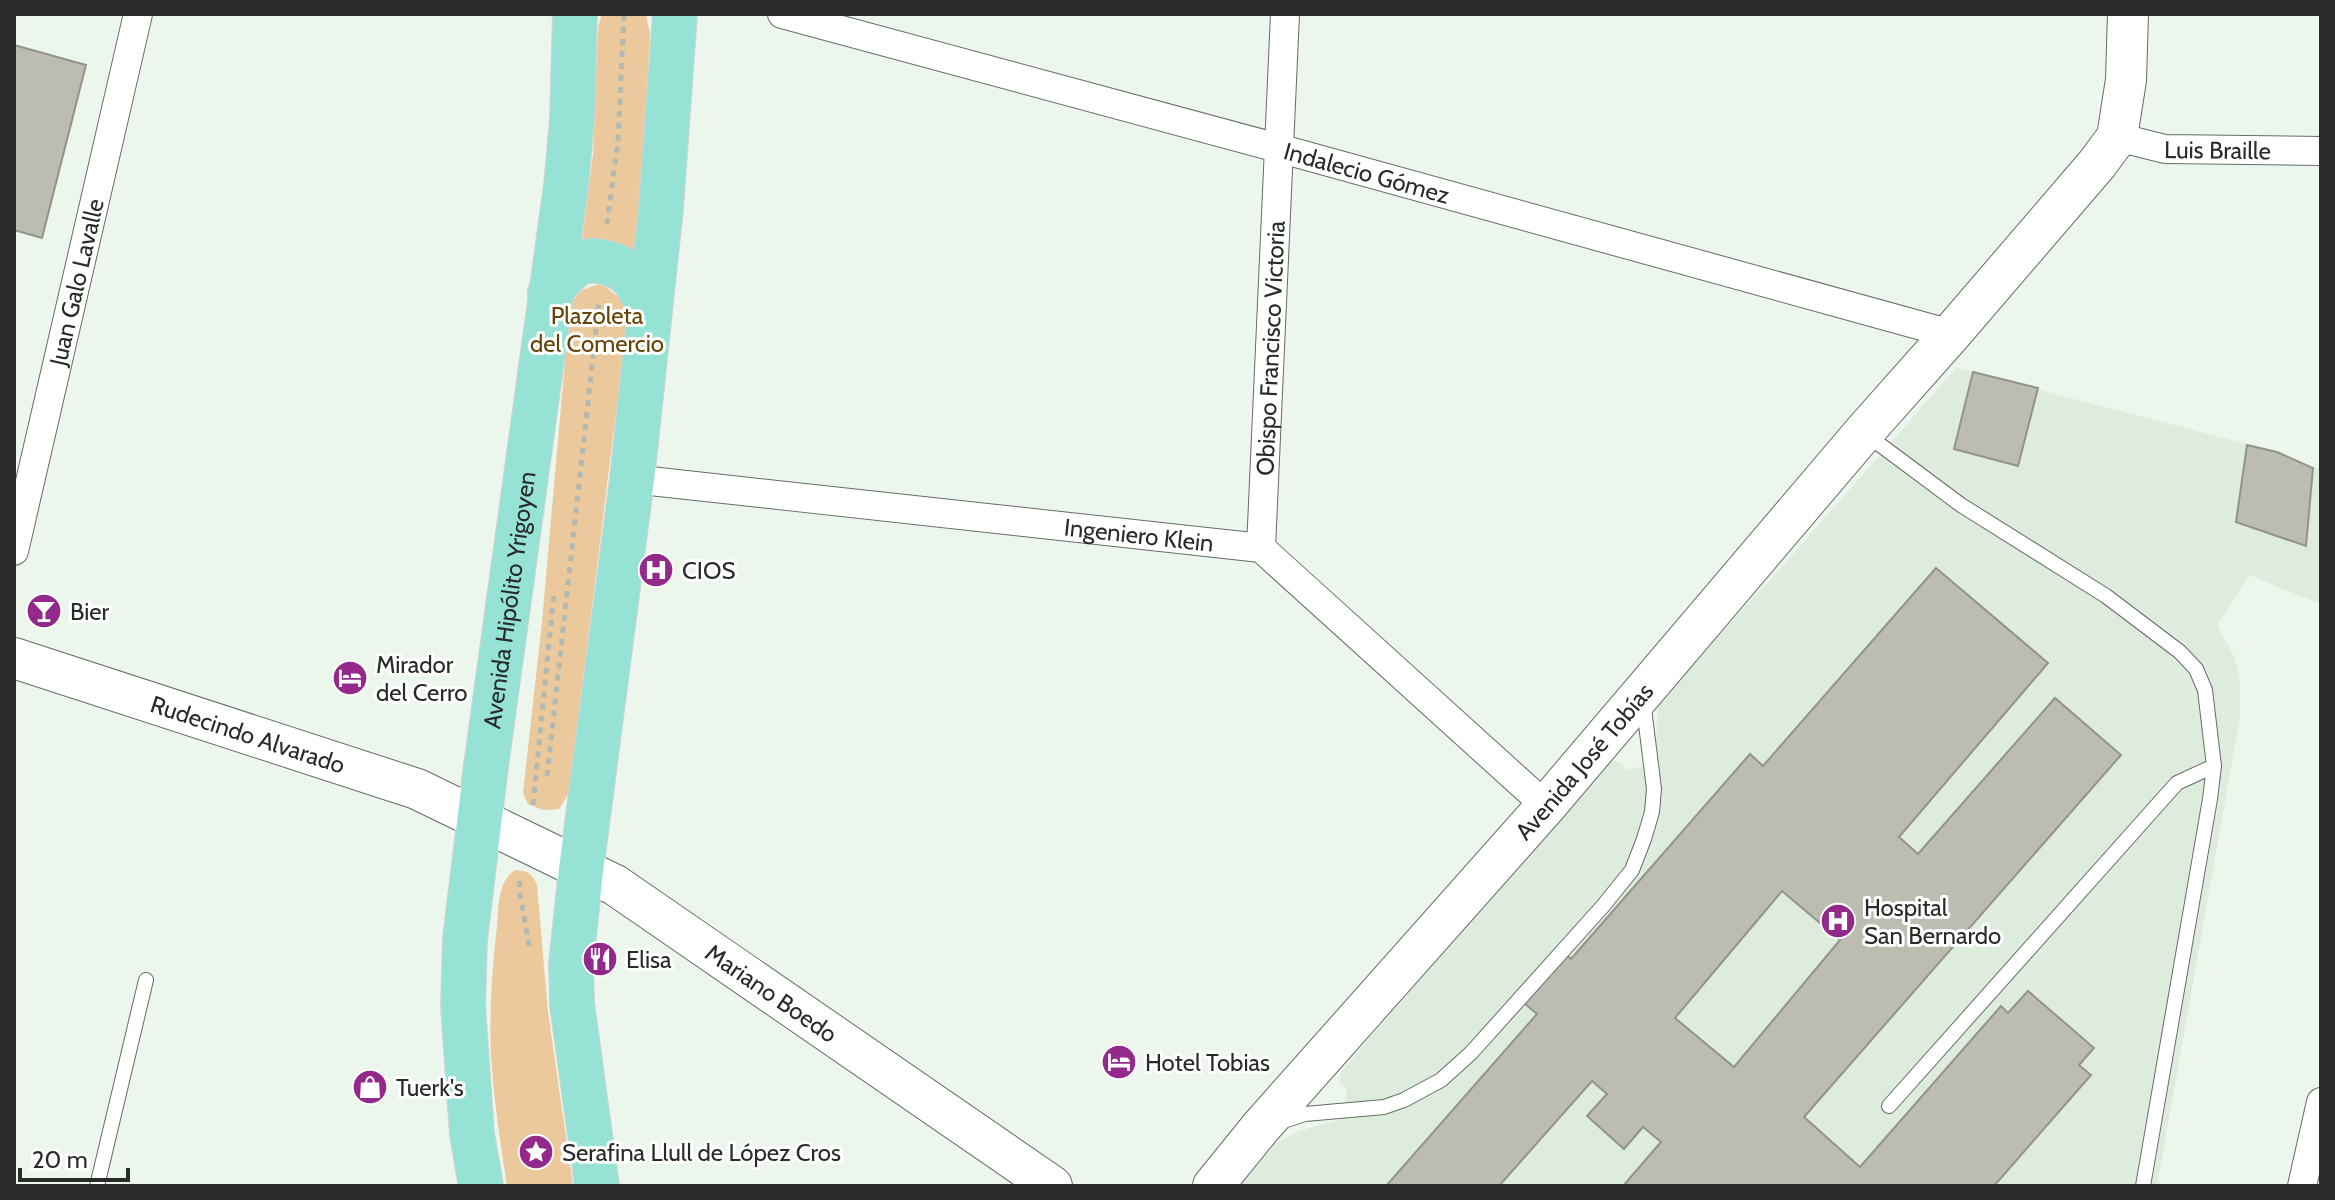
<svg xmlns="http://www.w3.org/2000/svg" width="2335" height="1200" font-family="Cabin,sans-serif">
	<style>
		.built { fill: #ddecdc }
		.green { fill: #ebc99c }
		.building { fill: #bcbcb1; stroke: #939489; stroke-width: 2; fill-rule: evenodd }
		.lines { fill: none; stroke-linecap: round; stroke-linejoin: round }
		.lane-casing { stroke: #656d65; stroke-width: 16 }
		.street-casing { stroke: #656d65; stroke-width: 30 }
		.secondary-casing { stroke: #656d65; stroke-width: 42 }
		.primary-casing { stroke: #d4d5d4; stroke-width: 46 }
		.path { stroke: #b1b9b1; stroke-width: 5; stroke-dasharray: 6 6; stroke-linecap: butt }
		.lane { stroke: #fff; stroke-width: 14 }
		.street { stroke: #fff; stroke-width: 28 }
		.secondary { stroke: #fff; stroke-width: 40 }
		.primary { stroke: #96e2d4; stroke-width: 44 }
		.labels { text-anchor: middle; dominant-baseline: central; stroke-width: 6; stroke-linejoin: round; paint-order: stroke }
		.street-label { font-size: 24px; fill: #282b28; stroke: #fff }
		.park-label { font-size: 24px; fill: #664407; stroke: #fff }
		.poi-label { font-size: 24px; fill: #282b28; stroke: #fff; text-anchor: start }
	</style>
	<rect width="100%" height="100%" fill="#ecf6ec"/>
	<path class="built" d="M1956 368 2277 452 2321 470V604L2249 575 2217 626 2235 658 2240 682V717L2157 1186H1229L1249 1161 1276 1143 1297 1132 1341 1119 1347 1090 1340 1083 1341 1072 1605 764 1610 761H1614L1623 764 1627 770 1655 763 1658 701 1782 567Z"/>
	<path class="green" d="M602 14H646L650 34 644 159 634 266 581 246 593 154 598 27Z
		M601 283 622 300 627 323 569 793 559 809 543 810 528 804 523 793 542 622 570 304 582 290Z
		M515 870C528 871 532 873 537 885L548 1012 573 1186H507C500 1143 494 1100 491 1057 489 1013 492 969 497 926 499 907 497 882 515 870Z"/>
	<path class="building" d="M14 45 86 65 42 238 14 230Z
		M1973 372 2038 388 2018 466 1954 449Z
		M2247 445 2277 452 2313 468 2306 546 2236 522Z
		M1936 568 2048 663 1899 837 1918 854 2055 698 2121 755 1804 1117 1860 1167 2001 1006 2008 1013 2028 991 2094 1048 2079 1065 2091 1075 1994 1186H1623L1661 1142 1643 1127 1624 1149 1587 1116 1607 1094 1592 1081 1499 1186H1386L1537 1014 1517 997 1560 949 1571 959 1750 754 1763 766ZM1782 891 1840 940 1734 1067 1675 1018Z"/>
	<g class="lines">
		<defs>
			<path id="lane" d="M1867 435 1961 505 2106 596 2180 652 2196 669 2205 690 2214 766 2210 799 2143 1186
				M1889 1106 2177 783 2214 766
				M1280 1122 1305 1114 1384 1107 1404 1100 1441 1080 1471 1053 1603 906 1632 870 1644 839 1652 812 1654 789 1643 700
				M97 1186 146 980"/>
			<g id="street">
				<path id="s1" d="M782 14 1278 148 1951 334"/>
				<path id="s2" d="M2117 137 2165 149 2321 151"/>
				<path id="s3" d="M632 479 1261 548 1546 806"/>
				<path id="s4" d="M1261 548 1285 14"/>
				<path id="s5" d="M14 551 138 14"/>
				<path d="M2302 1186 2321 1102"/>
			</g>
			<g id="secondary">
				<path id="s6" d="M14 658 417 789 615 885 1052 1186"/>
				<path id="s7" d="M1213 1186 1260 1128 1546 806 1864 432 1951 334 2097 164 2117 137 2126 80 2128 14"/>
			</g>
			<g id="primary">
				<path d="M550 293C557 284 565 271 576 265 594 255 623 265 634 280 641 289 645 300 650 309"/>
				<path id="s8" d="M481 1186 472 1134 467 1063 463 1006 465 939 486 766 566 186 572 120 575 14"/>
				<path d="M597 1186 572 1004 571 964 581 870 632 479 661 208 675 14"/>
			</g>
		</defs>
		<use href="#lane" class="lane-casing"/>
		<use href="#street" class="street-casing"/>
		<use href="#secondary" class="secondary-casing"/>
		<use href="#primary" class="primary-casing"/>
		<path class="path" d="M607 224 618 141 624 14
			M547 776 599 302
			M533 805 554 592
			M520 881 519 889 530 950"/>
		<use href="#lane" class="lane"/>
		<use href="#street" class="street"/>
		<use href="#secondary" class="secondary"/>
		<use href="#primary" class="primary"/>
	</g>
	<defs>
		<symbol id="hospital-disc" viewBox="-11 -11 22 22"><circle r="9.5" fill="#94298c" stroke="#fff"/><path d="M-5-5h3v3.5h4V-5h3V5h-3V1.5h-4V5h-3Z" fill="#fff"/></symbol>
		<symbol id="bar-disc" viewBox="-11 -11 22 22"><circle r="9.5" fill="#94298c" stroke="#fff"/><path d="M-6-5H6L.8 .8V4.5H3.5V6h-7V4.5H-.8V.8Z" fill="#fff"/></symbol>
		<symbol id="hotel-disc" viewBox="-11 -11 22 22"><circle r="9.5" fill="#94298c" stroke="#fff"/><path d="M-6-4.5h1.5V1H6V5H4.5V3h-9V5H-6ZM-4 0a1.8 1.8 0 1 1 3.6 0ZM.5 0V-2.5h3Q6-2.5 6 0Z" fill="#fff"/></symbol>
		<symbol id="restaurant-disc" viewBox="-11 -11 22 22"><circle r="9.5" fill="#94298c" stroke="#fff"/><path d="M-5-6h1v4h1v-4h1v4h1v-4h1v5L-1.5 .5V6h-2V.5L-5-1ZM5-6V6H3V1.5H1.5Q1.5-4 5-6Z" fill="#fff"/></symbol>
		<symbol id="shop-disc" viewBox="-11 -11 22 22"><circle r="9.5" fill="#94298c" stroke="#fff"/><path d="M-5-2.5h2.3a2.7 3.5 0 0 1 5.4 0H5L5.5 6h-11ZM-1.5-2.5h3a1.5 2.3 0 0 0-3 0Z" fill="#fff"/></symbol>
		<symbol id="sight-disc" viewBox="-11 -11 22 22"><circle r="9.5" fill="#94298c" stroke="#fff"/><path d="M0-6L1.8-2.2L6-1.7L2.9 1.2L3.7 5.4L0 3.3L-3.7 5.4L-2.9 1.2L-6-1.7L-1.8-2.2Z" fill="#fff"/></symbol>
	</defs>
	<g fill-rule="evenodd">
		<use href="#hospital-disc" x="636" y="550" width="40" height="40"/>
		<use href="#bar-disc" x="24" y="591" width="40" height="40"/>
		<use href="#hotel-disc" x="330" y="658" width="40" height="40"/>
		<use href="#hospital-disc" x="1818" y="901" width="40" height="40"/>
		<use href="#restaurant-disc" x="580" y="939" width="40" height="40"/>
		<use href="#hotel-disc" x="1099" y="1042" width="40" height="40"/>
		<use href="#shop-disc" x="350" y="1067" width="40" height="40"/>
		<use href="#sight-disc" x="516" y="1132" width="40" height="40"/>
	</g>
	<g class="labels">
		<g class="street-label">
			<text stroke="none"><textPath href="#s2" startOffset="102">Luis Braille</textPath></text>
			<text stroke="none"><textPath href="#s1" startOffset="606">Indalecio Gómez</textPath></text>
			<text stroke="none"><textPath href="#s5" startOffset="276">Juan Galo Lavalle</textPath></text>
			<text stroke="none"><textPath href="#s4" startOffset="200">Obispo Francisco Victoria</textPath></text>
			<text stroke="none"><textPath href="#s3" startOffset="510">Ingeniero Klein</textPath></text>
			<text stroke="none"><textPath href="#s8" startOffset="590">Avenida Hipólito Yrigoyen</textPath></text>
			<text stroke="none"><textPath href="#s6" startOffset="246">Rudecindo Alvarado</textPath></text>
			<text stroke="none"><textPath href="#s7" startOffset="564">Avenida José Tobías</textPath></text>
			<text stroke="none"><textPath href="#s6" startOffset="834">Mariano Boedo</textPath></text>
		</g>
		<g class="park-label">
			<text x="597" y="315">Plazoleta<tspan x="597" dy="28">del Comercio</tspan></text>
		</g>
		<g class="poi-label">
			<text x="682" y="570">CIOS</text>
			<text x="70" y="611">Bier</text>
			<text x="376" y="664">Mirador<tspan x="376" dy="28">del Cerro</tspan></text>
			<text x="1864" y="907">Hospital<tspan x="1864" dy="28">San Bernardo</tspan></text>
			<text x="626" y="959">Elisa</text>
			<text x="1145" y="1062">Hotel Tobias</text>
			<text x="396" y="1087">Tuerk's</text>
			<text x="562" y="1152">Serafina Llull de López Cros</text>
		</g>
	</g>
	<rect width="2335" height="1200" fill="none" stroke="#282b28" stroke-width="32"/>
	<path d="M20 1168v12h108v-12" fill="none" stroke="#282b28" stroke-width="4"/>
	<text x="32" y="1168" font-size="24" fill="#282b28" stroke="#ffffff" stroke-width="6" paint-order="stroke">20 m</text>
</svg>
